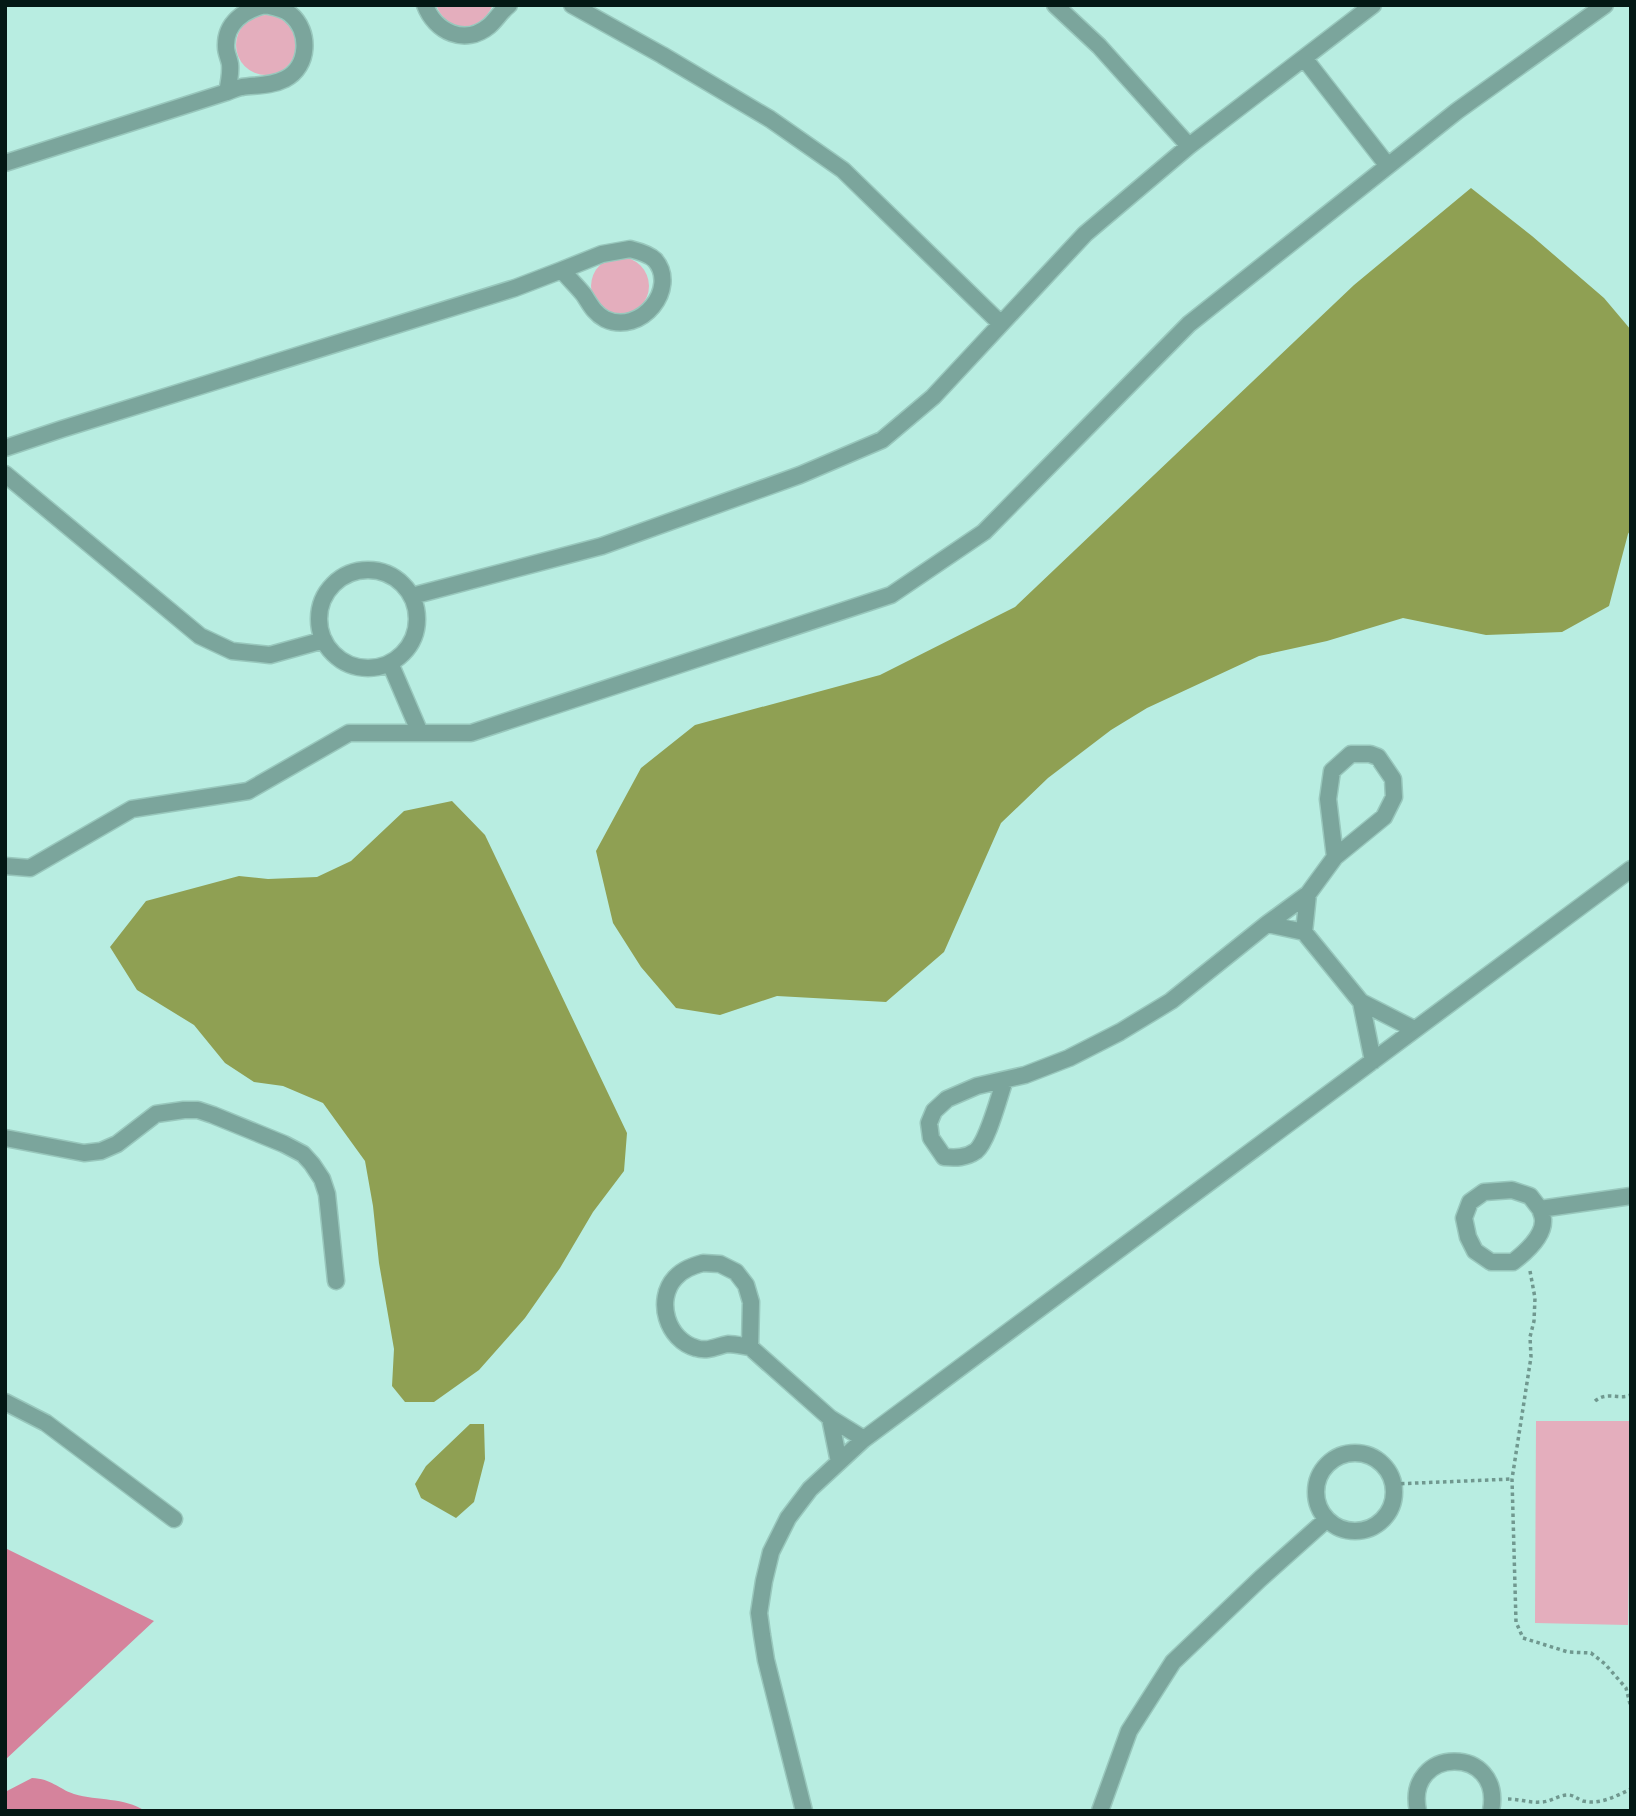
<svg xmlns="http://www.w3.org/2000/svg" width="1636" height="1816" font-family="Poppins,sans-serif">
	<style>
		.green { fill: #e4aebd }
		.forest { fill: #d5839c }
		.water { fill: #8fa053 }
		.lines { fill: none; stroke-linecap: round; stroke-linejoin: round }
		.street-casing { stroke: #98c7bc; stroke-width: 19 }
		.path { stroke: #70988f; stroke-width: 3.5; stroke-dasharray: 3.5 3.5; stroke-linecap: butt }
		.street { stroke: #7ba59c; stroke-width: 16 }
	</style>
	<rect width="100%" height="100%" fill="#b8ede1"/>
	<path class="green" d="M436 5H493C480 33 448 35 436 5Z
		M236 45a30 30 0 1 1 60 0a30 30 0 1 1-60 0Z
		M591 286a29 29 0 1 1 58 0a29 29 0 1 1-58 0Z
		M1536 1421H1631L1628 1625 1535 1623Z"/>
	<path class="forest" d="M5 1548 154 1621 5 1760Z
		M32 1778C52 1779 57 1788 74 1794 98 1801 124 1797 145 1811H5V1792Z"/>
	<path class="water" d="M1471 188 1532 236 1604 298 1631 330V529L1628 534 1609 606 1562 632 1486 635 1403 618 1327 641 1259 656 1147 708 1111 730 1048 778 1001 823 944 952 886 1002 777 996 720 1015 676 1008 641 967 613 923 596 851 641 768 695 725 880 675 1015 607 1354 285Z
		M452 801 485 835 627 1133 624 1171 593 1212 560 1268 525 1318 479 1370 434 1402H405L392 1386 394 1349 379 1263 373 1206 365 1161 323 1103 283 1086 254 1082 225 1063 194 1025 137 990 110 947 146 901 239 876 268 879 317 877 351 861 404 811Z
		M470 1424H484L485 1459 474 1502 456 1518 421 1498 415 1484 426 1466Z"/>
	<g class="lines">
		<defs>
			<path id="street" d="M265 5C244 10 225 23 226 47 226 53 229 58 230 64 231 74 229 83 227 92 232 90 237 88 242 87 257 85 271 86 285 79 309 67 311 31 290 14 283 8 274 7 265 5
				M425 5C435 32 465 46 489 26 496 20 501 11 509 5
				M572 5 662 55 770 119 843 170 1001 324
				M1055 5 1099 46 1189 146
				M1304 58 1388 166
				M5 163 227 92
				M630 249C638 251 649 254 655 260 679 288 641 336 605 319 594 313 590 304 584 295 577 286 569 279 562 270L602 254Z
				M5 448 62 429 515 288 562 270
				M5 474 200 636 232 651 270 655 324 640
				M319 619a49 49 0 1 1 98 0a49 49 0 1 1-98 0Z
				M412 596 602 546 800 475 882 440 933 397 1085 234 1189 146 1373 5
				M390 663 420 733
				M5 866 30 868 132 809 248 791 349 733H471L891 595 984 532 1189 324 1457 111 1605 5
				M1267 924 1304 932 1361 1002 1414 1029
				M1304 932 1308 894
				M1361 1002 1373 1061
				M1005 1080C999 1096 988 1141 976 1151 966 1158 956 1158 944 1157L931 1138 929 1123 934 1111 947 1099 977 1086 1025 1075 1069 1058 1120 1032 1171 1001 1267 924 1308 894 1335 857 1384 817 1394 797 1393 779 1378 757 1370 754H1351L1332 771 1328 799 1335 857
				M5 1138 84 1153 101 1151 117 1144 156 1114 184 1110H198L213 1115 284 1144 303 1154 312 1164 322 1179 327 1194 336 1281
				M1540 1209C1541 1212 1543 1216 1543 1220 1544 1236 1525 1253 1513 1262H1491L1475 1251 1468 1237 1464 1218 1470 1202 1484 1192 1512 1190 1530 1196 1540 1209 1631 1196
				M703 1263 720 1264 736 1272 746 1285 751 1302 750 1347C743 1346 735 1344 728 1344 717 1346 708 1352 696 1348 667 1340 655 1300 675 1278 683 1269 693 1266 703 1263Z
				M750 1347 830 1418 864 1439
				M5 1402 46 1423 174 1519
				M830 1418 839 1462
				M1316 1492a39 39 0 1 1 78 0a39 39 0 1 1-78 0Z
				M804 1811 766 1660 762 1635 759 1613 764 1581 771 1552 788 1518 810 1489 864 1439 1631 869
				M1100 1811 1129 1731 1173 1662 1260 1579 1326 1520
				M1418 1811C1404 1746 1504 1744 1491 1811"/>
		</defs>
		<use href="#street" class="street-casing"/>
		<path class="path" d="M1530 1271 1535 1298 1534 1321 1530 1337 1531 1357 1512 1479 1516 1622 1523 1638 1568 1652 1591 1653 1605 1664 1626 1688 1631 1708
			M1595 1401C1607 1391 1618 1400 1631 1395
			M1394 1484 1512 1479
			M1508 1799C1519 1799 1530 1803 1541 1802 1551 1802 1558 1795 1568 1795 1574 1795 1577 1799 1583 1801 1600 1805 1616 1796 1631 1789"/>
		<use href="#street" class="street"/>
	</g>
	<rect width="1636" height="1816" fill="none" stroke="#041815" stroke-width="14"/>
</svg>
